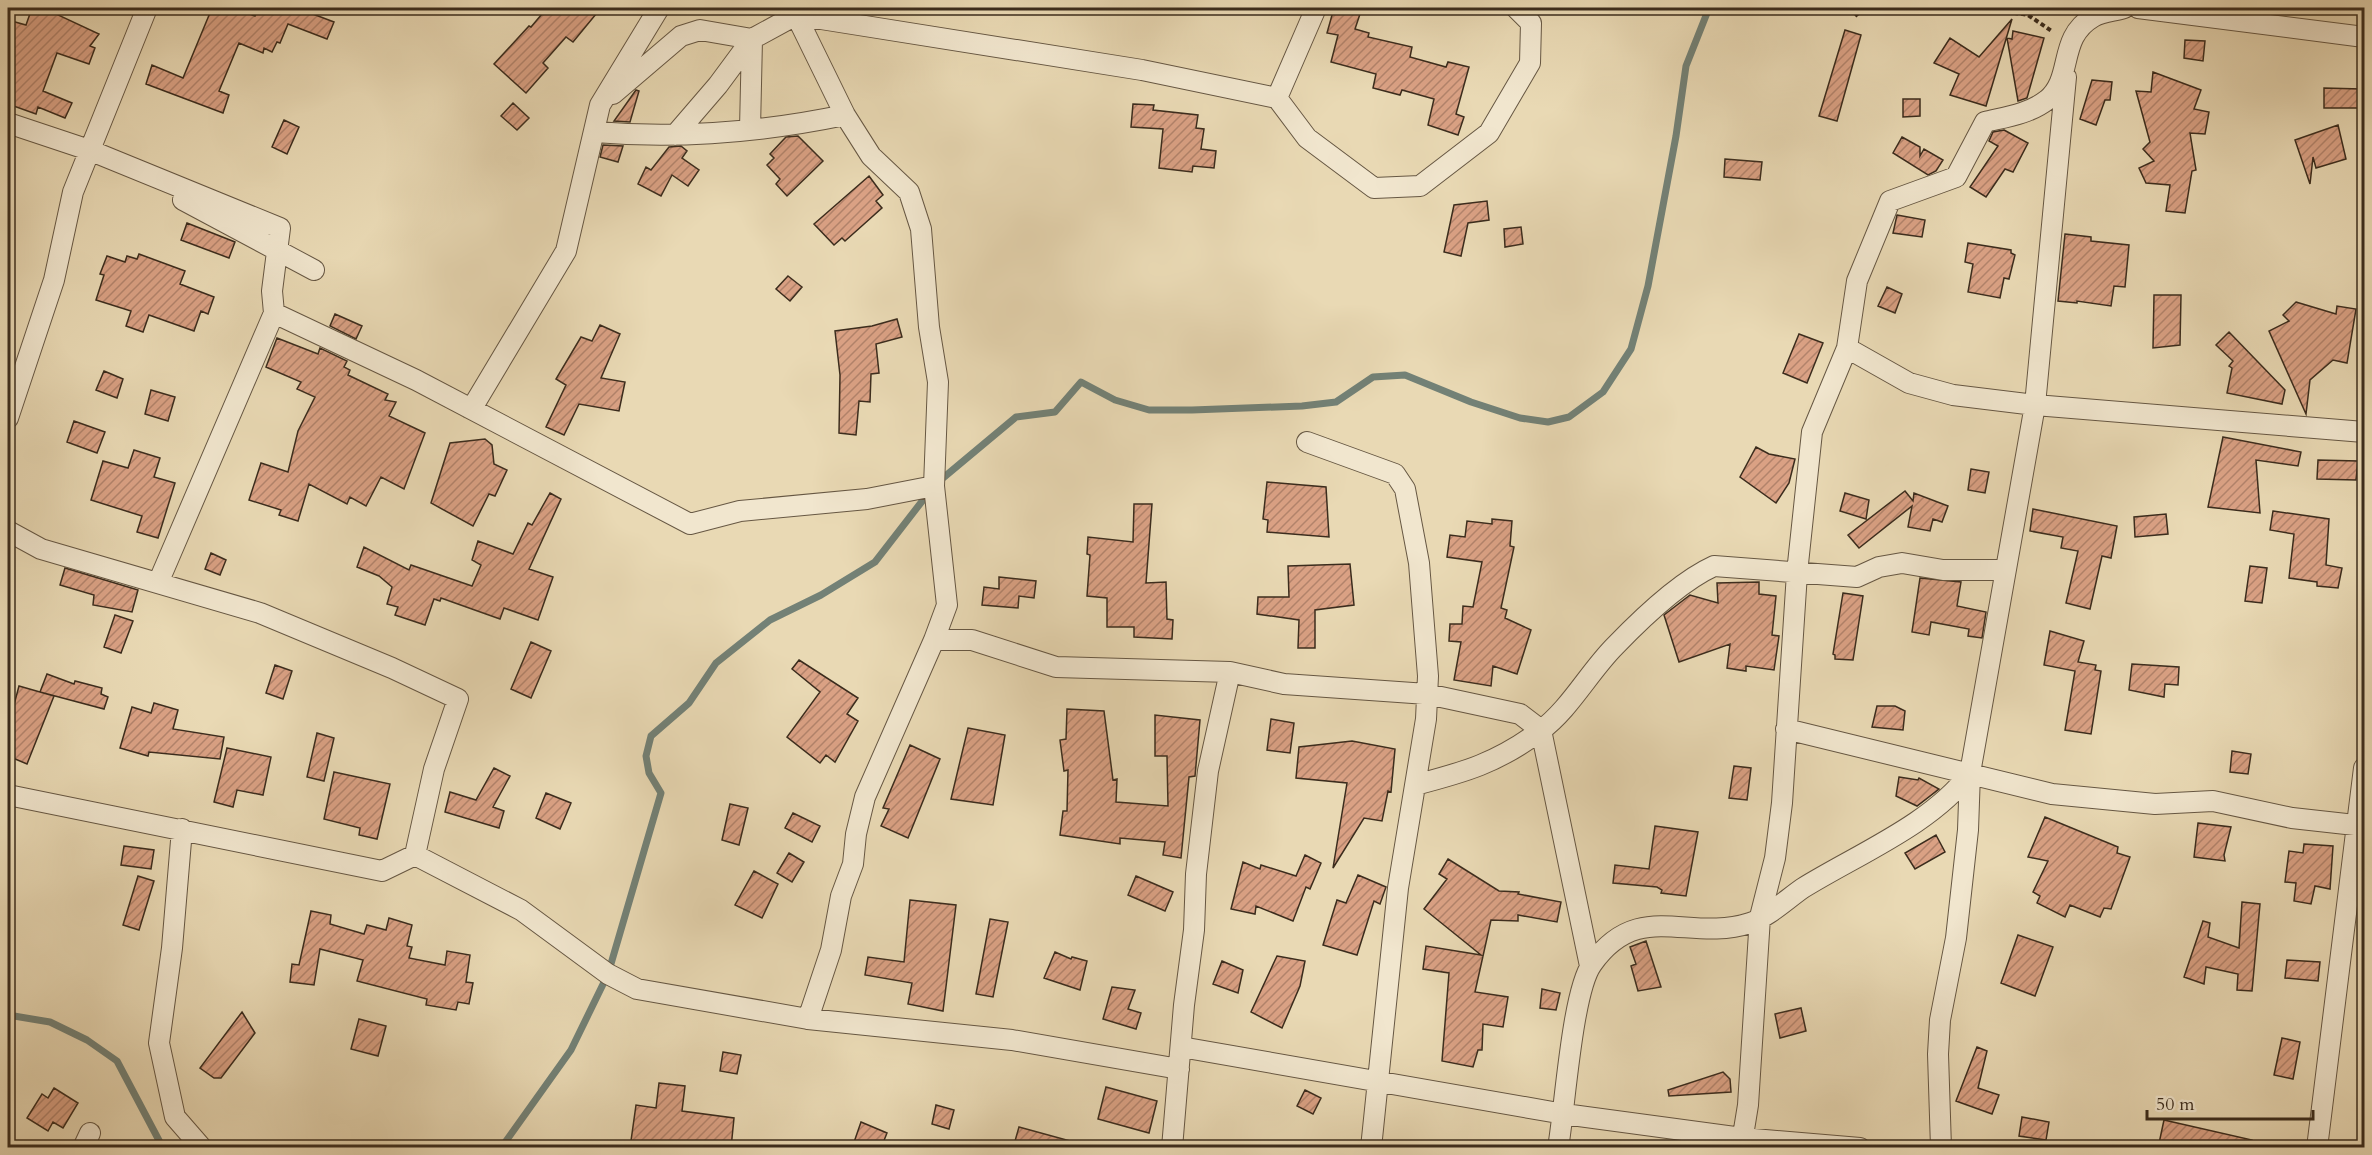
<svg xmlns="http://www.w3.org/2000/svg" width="2372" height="1155" font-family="Cardo,serif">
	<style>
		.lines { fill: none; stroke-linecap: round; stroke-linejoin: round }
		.stream { stroke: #738176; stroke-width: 7 }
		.building { fill: url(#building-hatch); stroke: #3b2c1d; stroke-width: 1.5 }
		.minor-casing { stroke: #665743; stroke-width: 22 }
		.path { stroke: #3b2c1d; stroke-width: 4; stroke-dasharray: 4.5 3; stroke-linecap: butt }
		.minor { stroke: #f1e6ce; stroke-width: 20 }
	</style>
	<defs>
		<pattern id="building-hatch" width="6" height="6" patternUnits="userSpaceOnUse" patternTransform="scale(1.5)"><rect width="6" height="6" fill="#daa184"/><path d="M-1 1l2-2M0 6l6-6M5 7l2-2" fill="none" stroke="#b2836b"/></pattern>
	</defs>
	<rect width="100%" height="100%" fill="#e9d9b4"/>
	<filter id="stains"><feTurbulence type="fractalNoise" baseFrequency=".00333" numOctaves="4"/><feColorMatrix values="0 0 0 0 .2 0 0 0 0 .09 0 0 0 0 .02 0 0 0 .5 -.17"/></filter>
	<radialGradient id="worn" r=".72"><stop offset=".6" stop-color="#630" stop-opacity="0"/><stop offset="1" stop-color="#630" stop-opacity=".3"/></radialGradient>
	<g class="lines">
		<path class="stream" d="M937 483 1016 417 1055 412 1081 382 1115 400 1149 410H1192L1302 406 1336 402 1373 377 1405 375 1471 402 1520 418 1548 422 1569 417 1603 392 1631 349 1648 286 1676 136 1686 66 1709 8
			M8 1015 50 1022 87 1040 117 1061 163 1148
			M501 1148 571 1050 608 974 661 793 649 773 646 756 651 736 689 703 716 663 770 620 821 595 875 562 930 491"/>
	</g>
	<path class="building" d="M32 8H61L58 15 99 34 90 46 95 48 89 64 57 53 43 91 72 103 65 118 38 107 36 114 8 104V20L26 25Z
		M212 8H234L255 16 257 12 250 8H297L334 22 327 39 288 24 280 43 277 42 272 52 264 48 263 53 239 43 219 91 229 95 223 113 146 84 152 65 183 78Z
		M547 8H601L573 42 566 37 543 63 548 68 526 93 494 64 529 26 531 27Z
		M1334 8H1362L1355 29 1369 33 1368 37 1412 47 1410 57 1446 67 1448 62 1469 67 1456 114 1464 117 1458 135 1428 125 1434 99 1402 90 1400 95 1373 88 1376 74 1331 62 1338 35 1327 33Z
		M2012 19 1986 106 1950 95 1959 74 1934 63 1950 38 1979 57Z
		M1845 30 1861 35 1837 121 1819 116Z
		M2013 31 2044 38 2027 98 2018 101 2007 38 2012 39Z
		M2185 40 2205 41 2203 61 2184 58Z
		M2153 72 2201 90 2194 109 2209 112 2205 134 2190 133 2196 170 2192 171 2185 213 2166 211 2170 185 2146 183 2139 168 2154 161 2143 149 2150 142 2136 91 2151 92Z
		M2092 80 2112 82 2110 100H2105L2096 125 2080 119Z
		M2324 88 2361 89V108H2324Z
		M636 90 639 91 630 122 614 121Z
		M1903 99H1920V116L1903 117Z
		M513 103 529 118 517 130 501 116Z
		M1133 104 1154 105 1153 110 1198 115 1196 128 1204 129 1201 149 1216 151 1214 168 1193 166 1192 172 1159 168 1163 129 1131 127Z
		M284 120 299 127 287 154 272 147Z
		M2338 125 2346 159 2316 168 2313 157 2310 184 2295 140Z
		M2004 130 2028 143 2013 172 2005 169 1986 197 1970 187 1998 146 1989 141 1993 132Z
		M798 136 823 161 787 196 776 184 780 179 767 165 774 158 770 154 786 137Z
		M1902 137 1920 147V156L1924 149 1943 160 1936 171 1928 175 1893 153Z
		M603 145 623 146 618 162 600 157Z
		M681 146 687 151 682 158 699 170 688 186 672 175 661 196 638 184 646 167 651 170 669 147Z
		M1725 159 1762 162 1760 180 1724 177Z
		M869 176 883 195 876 201 882 208 845 241 842 238 834 245 814 224Z
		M1487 201 1489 220 1468 223 1461 256 1444 252 1454 205Z
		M1897 215 1925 220 1922 237 1893 233Z
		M187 223 235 242 229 258 181 240Z
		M1521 227 1523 244 1505 247 1504 229Z
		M2065 234 2091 237V241L2129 245 2125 287 2114 286 2111 306 2077 301V303L2058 301Z
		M1968 243 2011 250V253L2015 255 2009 279 2004 278 2000 298 1968 292 1973 264 1965 262Z
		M139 254 185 271 180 284 214 297 208 314 201 311 194 331 149 315 143 332 126 326 131 311 96 300 104 275 100 274 107 256 125 262 127 256 137 259Z
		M788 276 802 287 790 301 776 289Z
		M1887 287 1902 294 1895 313 1878 306Z
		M2154 295H2181L2180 345 2153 348Z
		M2296 302 2336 314 2337 306 2356 309 2347 363 2333 360 2310 380 2306 414 2269 331 2289 321 2283 315Z
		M335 314 362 326 356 339 330 326Z
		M897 319 902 337 876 344 879 373 871 374 870 402 859 401 856 435 839 433 840 375 835 331 872 326Z
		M600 325 620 334 601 378 625 382 619 411 579 404 564 435 546 427 566 385 556 379 581 337 592 341Z
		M2229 332 2285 390 2282 404 2227 393 2232 368 2229 366 2233 361 2216 345Z
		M1799 334 1823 343 1807 383 1783 373Z
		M277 338 318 354 320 348 347 361 344 367 350 370 348 375 388 394 385 400 396 402 389 416 425 433 404 489 381 477 366 506 350 497 347 504 309 484 298 521 279 515 281 510 249 500 261 463 288 472 298 431 315 397 297 389 301 382 266 367Z
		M104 371 123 379 117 398 96 390Z
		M151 390 175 397 168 421 145 414Z
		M74 421 105 432 97 453 67 442Z
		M2223 437 2301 452 2298 466 2256 460 2260 513 2208 507Z
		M485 439 492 445 494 464 507 470 495 496 489 494 473 526 431 503 450 443Z
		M1756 447 1769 454 1795 459 1789 483 1776 503 1740 477Z
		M134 450 160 458 154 477 175 483 158 538 137 532 142 516 91 500 103 461 128 468Z
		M2318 460 2358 461 2356 480 2317 479Z
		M1971 469 1989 472 1985 493 1968 490Z
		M1267 482 1326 487 1329 537 1267 532 1268 520 1263 519Z
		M1905 491 1913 501 1914 493 1948 506 1942 522 1933 519 1930 531 1908 527 1912 506 1859 548 1848 535Z
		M550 493 561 499 529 569 553 577 538 620 504 608 500 619 441 598 440 601 434 599 425 625 395 615 398 607 387 604 392 587 379 576 357 567 364 547 409 570 411 565 472 586 481 565 472 560 478 541 513 554 528 523 532 525Z
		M1845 493 1869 500 1866 519 1840 511Z
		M1134 504H1152L1146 583 1166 582 1167 619 1173 620 1172 639 1134 637V627H1107V598L1087 596 1090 555 1087 554 1088 537 1133 542Z
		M2033 509 2117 526 2111 558 2102 556 2090 609 2066 603 2078 551 2061 548 2063 537 2030 531Z
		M2273 511 2329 519 2326 565 2342 568 2338 588 2317 586V582L2289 578 2294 534 2270 530Z
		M2166 514 2168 534 2135 537 2134 517Z
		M1492 519 1512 521 1510 546 1514 547 1501 608 1507 610 1505 618 1531 630 1517 674 1493 666 1491 686 1454 680 1461 642 1449 641 1450 624H1462L1463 606 1473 607 1482 562 1447 557 1450 535 1465 537 1467 521 1492 524Z
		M211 553 226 560 220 575 205 569Z
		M1350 564 1354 605 1315 610V648H1298L1299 620 1257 614 1258 597H1289L1288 566Z
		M2250 566 2267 568 2262 603 2245 601Z
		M65 568 138 590 132 612 93 605 94 595 60 585Z
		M999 577 1036 581 1034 598 1019 596 1018 608 982 605 984 587 999 589Z
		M1920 578 1961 582 1957 606 1986 612 1982 638 1968 636 1969 629 1931 622 1929 635 1912 632Z
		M1759 582V594L1776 596 1772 635 1779 636 1774 670 1746 666V671L1727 668 1730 644 1679 662 1664 615 1690 595 1718 603 1717 583Z
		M1843 593 1863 596 1853 660 1835 659V655L1833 654Z
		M115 615 133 621 121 653 104 647Z
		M2050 631 2084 641 2078 662 2096 665 2095 670 2101 671 2091 734 2065 730 2075 671 2044 665Z
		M531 642 551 651 531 698 511 689Z
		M799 660 858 698 847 714 858 721 835 762 826 755 820 763 787 737 820 692 792 669Z
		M2132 664 2179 667 2178 685 2165 684 2164 697 2129 690Z
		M275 665 292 671 283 699 266 693Z
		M47 674 74 684 75 681 102 688 101 694 108 697 104 709 40 692Z
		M19 686 54 696 27 764 8 756V727Z
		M154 703 178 710 173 729 224 737 220 759 149 752 148 756 120 748 132 707 151 713Z
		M1877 706H1895L1905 711 1903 730 1872 727Z
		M1067 709 1104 711 1113 780 1117 779 1116 802 1168 806 1167 756H1155V715L1200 720 1195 776 1189 777 1181 858 1163 855 1165 842 1120 838V844L1060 835 1063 811H1067L1068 770 1064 771 1060 740 1066 739Z
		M1271 719 1294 723 1290 753 1267 750Z
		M968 728 1005 735 993 805 951 799Z
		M317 733 334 738 324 781 307 777Z
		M1352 741 1395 749 1391 792 1388 791 1382 821 1364 818 1333 868 1347 783 1296 778 1299 747Z
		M910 745 940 759 908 838 881 826 889 809 883 808Z
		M227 748 271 757 263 795 237 790 233 807 214 802Z
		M2232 751 2251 754 2248 774 2230 772Z
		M1734 766 1751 768 1747 800 1729 798Z
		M494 768 510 776 493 807 504 811 499 828 445 812 450 792 476 800Z
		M334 772 390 784 377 839 359 835 360 828 324 819Z
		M1899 777 1918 780 1919 778 1939 789 1917 806 1896 796Z
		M546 793 571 803 560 829 536 818Z
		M730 804 748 808 739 845 722 840Z
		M793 813 820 826 812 842 785 828Z
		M2045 817 2118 847 2117 853 2130 857 2111 909 2104 908 2100 917 2070 905 2065 917 2037 903 2040 896 2033 892 2048 861 2028 857Z
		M2198 823 2231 827 2224 855 2225 861 2194 857Z
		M1655 826 1698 832 1686 896 1661 893 1662 890 1657 887 1613 883 1615 865 1649 869Z
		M1936 835 1945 852 1915 869 1905 853Z
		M2304 844 2333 846 2330 889 2315 886 2311 904 2294 901 2296 883 2285 882 2289 851 2303 853Z
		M124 846 154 850 151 869 121 865Z
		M789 853 804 862 792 882 777 873Z
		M1305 855 1321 863 1310 889 1306 887 1293 921 1256 906 1255 914 1231 909 1243 862 1260 869 1261 865 1296 876Z
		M1448 859 1499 891 1519 892 1518 894 1561 902 1557 922 1518 915V921L1491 920 1475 992 1508 997 1503 1027 1483 1024 1482 1050H1478L1473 1067 1442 1061 1449 973 1423 969 1426 946 1481 955 1424 909 1447 879 1439 874Z
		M754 871 778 884 762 918 735 905Z
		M1358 875 1386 887 1380 904 1374 901 1357 955 1323 945 1337 900 1346 903Z
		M138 876 154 881 139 930 123 925Z
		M1136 876 1173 892 1165 911 1128 895Z
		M910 900 956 905 943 1011 908 1004 912 983 865 975 868 957 904 962Z
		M2242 902 2260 904 2252 991 2237 990 2238 974 2206 967 2204 984 2184 977 2203 921 2210 923 2208 937 2239 948Z
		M311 911 331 915 330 924 364 934 367 925 386 930 389 918 412 925 407 946 412 947 409 958 445 965 447 951 470 955 466 982 473 983 469 1004 458 1002 456 1010 426 1005 427 999 357 981 363 960 320 949 314 985 290 982 292 964 299 965Z
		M990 919 1008 922 993 997 976 994Z
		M2018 935 2053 947 2035 996 2001 983Z
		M1646 941 1661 987 1638 991 1631 966 1636 964 1630 947Z
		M1055 952 1071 959 1072 957 1087 961 1080 990 1044 978Z
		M1277 956 1305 961 1300 986 1282 1028 1251 1012Z
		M2287 960 2320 962 2318 981 2285 978Z
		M1222 961 1243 970 1238 993 1213 984Z
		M1112 987 1135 990 1128 1009 1141 1013 1136 1029 1103 1019Z
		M1542 989 1560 993 1556 1010 1540 1008Z
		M1801 1008 1806 1031 1780 1038 1775 1014Z
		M242 1012 255 1033 221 1078H214L200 1068Z
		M359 1019 386 1026 378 1056 351 1049Z
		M2282 1038 2300 1042 2293 1079 2274 1075Z
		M1977 1047 1987 1051 1978 1088 1999 1095 1992 1114 1956 1101Z
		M723 1052 741 1055 737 1074 720 1071Z
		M1723 1072 1730 1079 1731 1092 1669 1096 1668 1090Z
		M659 1083 685 1086 682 1111 734 1118 731 1148H630L636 1105 656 1108Z
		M1106 1087 1157 1101 1149 1133 1098 1119Z
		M54 1088 78 1103 63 1128 53 1122 48 1131 27 1118 42 1094 48 1098Z
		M1305 1090 1321 1098 1313 1114 1297 1106Z
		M936 1105 954 1110 949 1129 932 1124Z
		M2022 1117 2049 1122 2046 1140 2019 1136Z
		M2164 1120 2252 1140 2251 1148H2158Z
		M861 1122 887 1133 881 1148H852Z
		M1019 1127 1074 1142 1073 1148H1013Z"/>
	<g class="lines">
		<defs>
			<path id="minor" d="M790 8 796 15 1142 70 1277 98 1316 8
				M2138 8 2364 37
				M613 94 681 36 700 30 752 39 750 129
				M1277 98 1307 138 1374 188 1420 186 1489 133 1530 63 1531 23 1516 8
				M8 123 89 150 280 228 272 291 274 313 416 380 690 524 740 511 867 499 934 486
				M595 132C678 139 763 132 845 115
				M675 135 718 85 752 39 796 15 845 115 871 156 909 192 921 229 929 327 938 382 934 486 947 605 934 640 865 797 856 834 853 864 841 896 831 950 808 1019
				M183 200 314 270
				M1847 348 1909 383 1953 395 2035 405 2364 432
				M469 408 475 403 566 251 600 105 659 8
				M8 418 54 280 73 192 147 8
				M1307 442 1395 474 1405 489 1419 563 1428 676 1426 719 1398 888 1371 1148
				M8 531 41 549 260 613 392 668 458 699 434 769 415 855 382 871 8 795
				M158 583 274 313
				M934 640H972L1056 667 1230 672 1284 684 1427 694 1520 714 1541 730 1590 966
				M1786 729 2052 794 2155 804 2213 801 2292 818 2364 826
				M1415 785C1465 772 1497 763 1540 731 1570 709 1589 672 1615 646 1641 619 1681 581 1714 566L1857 577 1879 567 1902 563 1943 570H2005
				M182 829 172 948 159 1043 175 1117 202 1148
				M415 855 521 910 608 974 637 989 808 1019 1012 1040 1179 1069
				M1181 1047 1564 1114 1742 1138 1860 1148
				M83 1148 90 1133
				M1172 1148 1184 1005 1194 930 1196 874 1208 771 1230 672
				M1558 1148C1565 1108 1572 992 1592 964 1639 898 1688 943 1750 923 1768 917 1787 899 1803 888 1858 854 1932 824 1970 773
				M1741 1148 1748 1105 1760 917 1775 858 1782 803 1797 573 1812 432 1847 348 1857 281 1890 201 1956 177 1985 122C2006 117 2029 114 2047 100 2074 78 2057 38 2093 17 2102 12 2115 11 2124 8
				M1941 1148 1938 1054 1940 1020 1956 938 1968 830 1970 773 2035 405 2066 77
				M2317 1148 2364 768"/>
		</defs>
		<use href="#minor" class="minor-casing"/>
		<path class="path" d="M1984 8 2028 15 2053 32
			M1855 16 1864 8"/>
		<use href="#minor" class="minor"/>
	</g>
	<rect width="2372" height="1155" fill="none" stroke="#e9d9b4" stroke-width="30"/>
	<rect x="9" y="9" width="2354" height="1137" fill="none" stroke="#3b2c1d" stroke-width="3"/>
	<rect x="15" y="15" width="2342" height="1125" fill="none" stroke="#3b2c1d" stroke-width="1.5"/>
	<path d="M2147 1110v9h166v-9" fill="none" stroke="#3b2c1d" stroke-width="3"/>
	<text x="2156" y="1110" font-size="18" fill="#3b2c1d" stroke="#f1e6ce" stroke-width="4.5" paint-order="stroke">50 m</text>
	<rect width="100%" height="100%" filter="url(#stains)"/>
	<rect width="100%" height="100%" fill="url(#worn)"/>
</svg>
